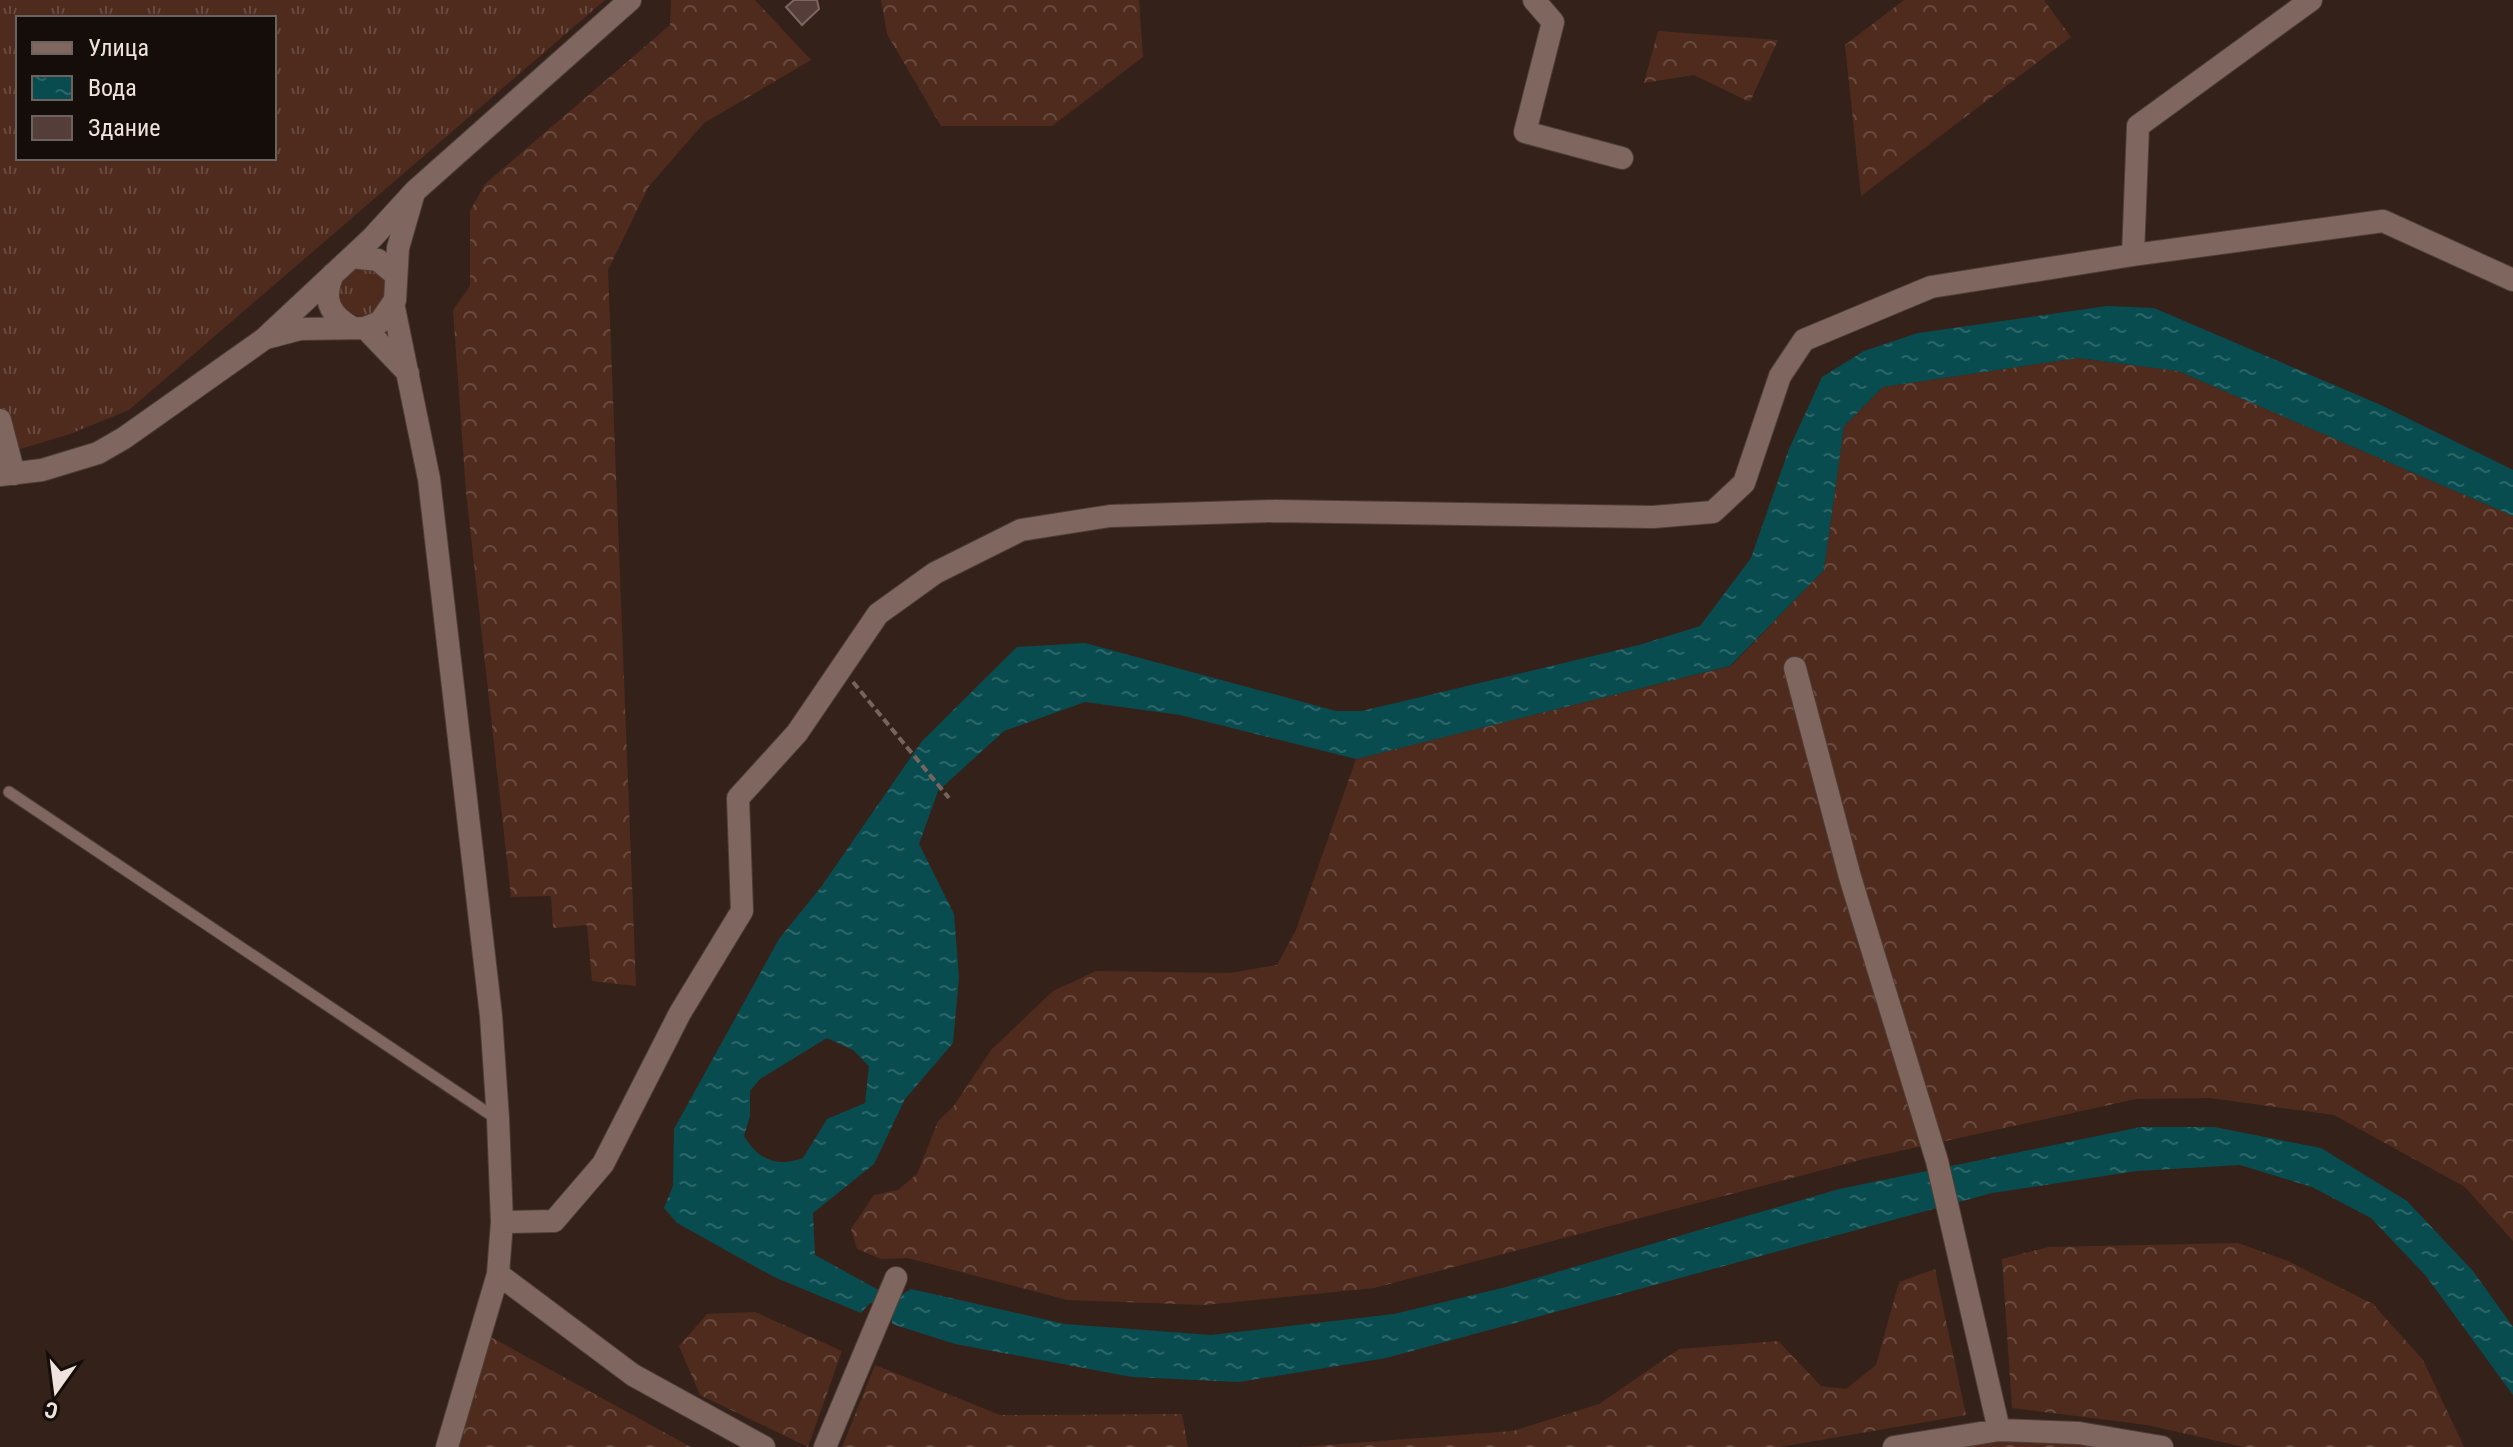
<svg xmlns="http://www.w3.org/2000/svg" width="2513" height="1447" font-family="'Roboto Condensed',sans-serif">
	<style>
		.grass { fill: url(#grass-tufts); fill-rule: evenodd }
		.forest { fill: url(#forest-crowns) }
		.water { fill: url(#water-ripples); fill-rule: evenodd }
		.building { fill: #553e3a; stroke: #7f6662; stroke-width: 2 }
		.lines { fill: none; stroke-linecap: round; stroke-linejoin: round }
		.service-casing { stroke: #4e3e38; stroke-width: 13 }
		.minor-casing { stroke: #4e3e38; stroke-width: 24 }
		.path { stroke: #76655e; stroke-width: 4; stroke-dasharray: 8 4; stroke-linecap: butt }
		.service { stroke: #7f675f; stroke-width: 11 }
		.minor { stroke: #7f675f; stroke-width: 22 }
	</style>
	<defs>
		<pattern id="grass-tufts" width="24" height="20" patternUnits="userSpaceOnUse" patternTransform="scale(2)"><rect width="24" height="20" fill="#4f2b1e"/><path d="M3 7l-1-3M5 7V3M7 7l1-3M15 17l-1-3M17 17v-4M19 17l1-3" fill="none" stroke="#694a3e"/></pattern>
		<pattern id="forest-crowns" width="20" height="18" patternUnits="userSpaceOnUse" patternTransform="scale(2)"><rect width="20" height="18" fill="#4f2b1e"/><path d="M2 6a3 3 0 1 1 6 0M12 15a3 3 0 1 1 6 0" fill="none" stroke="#694a3e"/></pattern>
		<pattern id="water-ripples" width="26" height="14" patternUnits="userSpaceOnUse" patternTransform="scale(2)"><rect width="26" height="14" fill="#084c4f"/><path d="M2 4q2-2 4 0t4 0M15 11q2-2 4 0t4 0" fill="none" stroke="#2c6668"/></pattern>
	</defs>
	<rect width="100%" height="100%" fill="#342119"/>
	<path class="grass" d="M0 0H605L129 410 70 434 0 455ZM18 18H274V158H18Z
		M337 291a25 25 0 1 1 50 0a25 25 0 1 1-50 0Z"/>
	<path class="forest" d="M671 0H755L811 60 704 123 649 186 608 270 636 986 592 981 587 925 553 928 551 896 511 897 466 492 453 310 470 286V211L485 184 670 25Z
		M881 0H1139L1143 57 1052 126H941L887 34Z
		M1904 0H2044L2071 37 1861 196 1845 45Z
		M1658 31 1778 40 1750 102 1694 75 1644 83Z
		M2078 358 2178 371 2513 516V1241L2465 1187 2334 1115 2210 1098 2136 1099 1868 1158 1374 1288 1204 1305 1067 1300 908 1258 881 1259 857 1249 851 1229 874 1195 898 1190 917 1174 938 1121 953 1107 991 1050 1053 991 1096 971 1230 973 1277 965 1296 930 1356 759 1731 666 1824 570 1844 426 1883 387Z
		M2238 1243 2288 1261 2373 1304 2423 1360 2464 1447H2244L2147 1425 2012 1408 2002 1259 2049 1247Z
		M1935 1269 1966 1415 1780 1447H1300L1513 1431 1599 1404 1679 1349 1778 1341 1821 1386 1846 1389 1876 1365 1899 1282Z
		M755 1312 842 1351 808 1447 700 1395 679 1346 707 1314Z
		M489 1336 691 1447H447Z
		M875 1365 1000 1415 1182 1414 1188 1447H842Z
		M1990 1432 2154 1447H1897Z"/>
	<path class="water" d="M2107 306 2154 308 2381 405 2513 470V516L2178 371 2078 358 1883 387 1844 426 1824 570 1730 666 1356 759 1180 715 1085 702 1004 731 938 791 919 844 954 914 959 977 953 1043 905 1099 874 1164 813 1213 815 1255 895 1299 911 1289 1065 1324 1211 1335 1394 1314 1506 1287 1839 1189 2141 1127H2214L2321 1148 2407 1201 2473 1271 2513 1327V1395L2426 1276 2371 1218 2312 1187 2240 1165 2137 1171 1992 1193 1386 1358 1239 1382 1132 1377 955 1344 892 1324 891 1308 870 1303 861 1313 774 1277 677 1223 664 1208 673 1186 674 1129 779 939 821 887 922 741 1017 647 1085 643 1336 711H1362L1639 645 1700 626 1751 558 1789 449 1822 377 1864 351 1918 333ZM827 1038 853 1050 869 1066 865 1103 827 1119 803 1158C777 1168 757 1159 744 1136L750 1116V1091L760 1079Z"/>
	<path class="building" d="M794 0H817L819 9 802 25 786 7Z"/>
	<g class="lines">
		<defs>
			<path id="service" d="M9 792 497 1119"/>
			<path id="minor" d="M1534 0 1553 22 1525 132 1622 158
				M2133 255 2138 126 2311 0
				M352 257 378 260 396 275
				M333 274C322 299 329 315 353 328
				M393 303 429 479 491 1016 498 1119 502 1222 498 1274 447 1447
				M365 328 408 373
				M266 338 300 329 365 328 380 322 395 300 398 248 413 196
				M0 420 14 474
				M0 475 42 470 98 453 124 438 264 339 372 238 415 191 630 0
				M1795 668 1850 877 1937 1161 1999 1430
				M502 1222 554 1221 603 1164 680 1013 742 911 738 798 797 733 878 614 935 573 1021 530 1110 516 1275 511 1653 517 1713 512 1744 483 1780 376 1804 340 1931 287 2133 255 2383 221 2513 280
				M498 1274 633 1375 764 1447
				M825 1447 896 1278
				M1894 1447 1999 1430 2079 1433 2162 1447"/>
		</defs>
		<use href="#service" class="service-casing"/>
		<use href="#minor" class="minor-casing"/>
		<path class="path" d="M853 682 949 798"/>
		<use href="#service" class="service"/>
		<use href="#minor" class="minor"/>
	</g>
	<rect x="16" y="16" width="260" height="144" fill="#150d09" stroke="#6d635e" stroke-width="2"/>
	<rect x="32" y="42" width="40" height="12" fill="#7f675f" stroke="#6d635e" stroke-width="2"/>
	<text x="88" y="56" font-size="24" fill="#f0e3dd">Улица</text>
	<rect x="32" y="76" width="40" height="24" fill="url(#water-ripples)" stroke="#6d635e" stroke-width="2"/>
	<text x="88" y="96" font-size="24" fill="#f0e3dd">Вода</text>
	<rect x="32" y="116" width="40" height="24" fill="#553e3a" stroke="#6d635e" stroke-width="2"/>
	<text x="88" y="136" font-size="24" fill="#f0e3dd">Здание</text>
	<g transform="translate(56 1391) rotate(194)" stroke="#150d09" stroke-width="6" paint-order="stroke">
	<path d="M0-6L14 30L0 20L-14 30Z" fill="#f0e3dd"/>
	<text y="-12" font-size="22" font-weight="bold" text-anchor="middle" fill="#f0e3dd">С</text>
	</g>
</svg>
